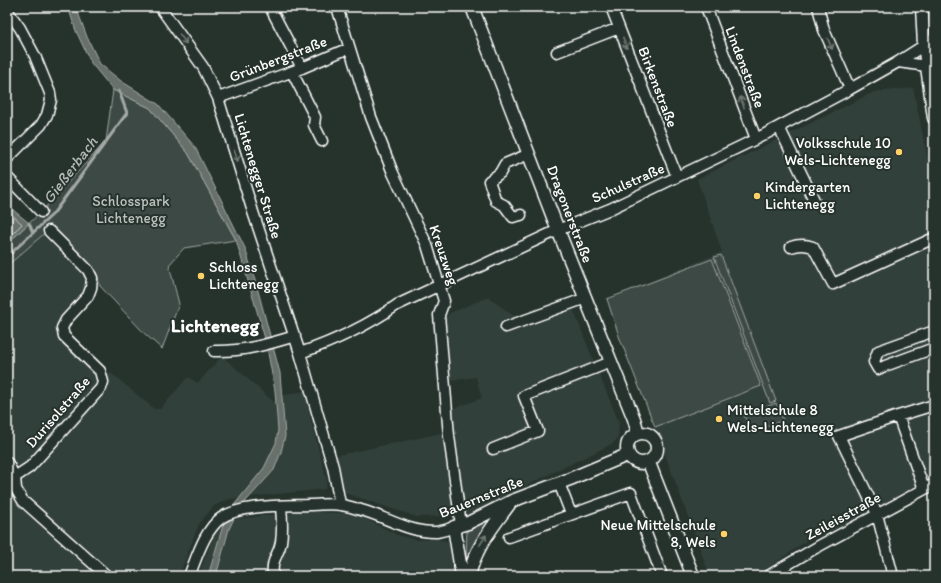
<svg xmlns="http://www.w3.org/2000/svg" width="941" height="583" font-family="Itim,sans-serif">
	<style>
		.built { fill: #333f3a }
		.green { fill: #3e4944; stroke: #9ea4a2 }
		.water { fill: #67706c; stroke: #a4a9a7 }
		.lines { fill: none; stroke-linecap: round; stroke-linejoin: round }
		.shore { stroke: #c2c6c4; stroke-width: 1 }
		.stream { stroke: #a4a9a7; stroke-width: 3 }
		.minor-casing { stroke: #fff; stroke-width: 13 }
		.major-casing { stroke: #fff; stroke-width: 15 }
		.minor { stroke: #26332d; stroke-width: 10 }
		.major { stroke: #26332d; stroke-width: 12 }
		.oneway { stroke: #727a76 }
		.poi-dot { fill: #ffd166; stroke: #26332d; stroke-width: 1.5 }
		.labels { text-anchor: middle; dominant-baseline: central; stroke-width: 4; stroke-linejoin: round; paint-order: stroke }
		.street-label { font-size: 15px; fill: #fff; stroke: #26332d }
		.poi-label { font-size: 15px; fill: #fff; stroke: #26332d; text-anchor: start }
		.park-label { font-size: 15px; fill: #bbbfbe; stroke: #26332d }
		.water-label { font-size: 16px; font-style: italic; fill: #b3b8b6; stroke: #26332d }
		.district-label { font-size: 19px; font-weight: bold; fill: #fff; stroke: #26332d }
	</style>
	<rect width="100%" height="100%" fill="#26332d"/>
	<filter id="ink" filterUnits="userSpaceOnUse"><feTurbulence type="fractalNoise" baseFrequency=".025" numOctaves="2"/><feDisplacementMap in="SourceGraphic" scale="8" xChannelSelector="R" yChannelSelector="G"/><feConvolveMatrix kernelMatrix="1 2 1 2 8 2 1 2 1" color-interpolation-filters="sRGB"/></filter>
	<g filter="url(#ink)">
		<path class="built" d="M913 88 934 189V476L830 532 827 526 757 576H710L655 427 620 339 607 299 722 252 697 179 874 92Z
			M53 226 96 270 100 286 68 326 71 338 107 371 116 377 154 409H160L188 377 198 383 222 356 275 403 276 397 305 391 311 421 327 481 325 489 229 499 214 506 199 524 179 576H7V266Z
			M488 297 515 317 568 297 619 423 618 438 612 444 463 516 452 512 442 516 417 517 348 494 343 491 340 473 334 456 451 431 450 410 482 398 476 377 448 381 444 329 448 314Z
			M306 511 356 514 397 535 417 540 435 539 447 541 454 553 455 576H216L229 529 234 519Z
			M222 526 208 576H198L217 528Z"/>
		<path class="green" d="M113 90 150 108 188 153 236 240 184 248 169 265 179 304 162 349 145 334 100 286 96 270 53 226 7 266V244L41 212 106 141Z
			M721 255 776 401 770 403 714 257Z
			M712 259 761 386 655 427 620 339 607 299Z
			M776 403 783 420 751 433 744 415Z
			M490 520 491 522 474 546 468 562H466L467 528Z"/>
		<path class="water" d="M68 7H76L87 37 100 64 121 81 158 104 195 147 245 248 257 287 280 373 285 436 281 452 274 470 238 510 229 529 216 576H208L226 515 264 468 276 443 278 430 275 391 266 342 236 240 188 153 150 108 113 90 91 63 76 31Z
			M7 205 29 223 7 244Z"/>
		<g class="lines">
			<path class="shore" d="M7 210 22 224 7 239"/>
			<path class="stream" d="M29 223 33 233
				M7 257 53 214 127 113 119 91"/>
			<defs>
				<path id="minor" d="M160 7 203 67 218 98 253 212 300 353 333 467 340 504
					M270 7 302 68
					M337 7 371 117 393 173 427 245 444 301 439 315 449 436 461 525
					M611 7 677 177
					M706 7 756 139
					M818 7 824 30 850 89
					M933 7 934 8
					M7 10 20 28 35 56 50 93 51 100 47 115 41 125 7 159
					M557 52 619 28
					M898 62 927 66
					M292 72 315 117 314 125 322 141
					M218 98 302 68 349 48
					M779 127 814 200
					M7 177 41 212
					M521 215 513 217 504 205 496 201 489 181 500 173 505 164 529 154
					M791 247C799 244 805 244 813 247L833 284 934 238
					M506 327 586 298
					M934 331 878 351 874 362 878 369 885 366 934 348
					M214 351C242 352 269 344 295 336
					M300 353C335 341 367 326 397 305L558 230 610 209 756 139 850 89 898 62 934 39
					M898 416 924 489
					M493 449 538 431 524 396 611 362
					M7 462 15 477 16 489 23 501 107 576
					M15 477 30 467 101 388 103 382 100 371 64 336 62 328 66 320 88 296 91 288 92 278 88 270 49 231
					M559 483 571 514
					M509 537 631 493 662 576
					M189 576C197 557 204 531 221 518 241 504 286 506 310 505 320 505 331 503 341 505 348 506 355 508 361 510 387 517 409 533 437 532 443 531 449 529 454 527
					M273 576C271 557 279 556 281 542 283 530 282 518 281 506
					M768 576 819 546 934 484
					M893 576 877 514 839 436 898 416 934 405"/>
				<path id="major" d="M472 7 558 230 634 419 638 433
					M922 7 924 45 934 118
					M627 448a15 15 0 1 1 30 0a15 15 0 1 1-30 0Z
					M649 463 693 576
					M462 576 454 527 468 523 512 501 570 479 627 455
					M469 576C476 546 492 528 510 503"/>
			</defs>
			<use href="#minor" class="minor-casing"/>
			<use href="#major" class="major-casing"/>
			<use href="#minor" class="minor"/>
			<use href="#major" class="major"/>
		</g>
		<defs><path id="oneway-shaft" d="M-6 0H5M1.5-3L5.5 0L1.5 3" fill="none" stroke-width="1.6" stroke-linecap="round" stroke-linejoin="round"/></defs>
		<g class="oneway">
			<use href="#oneway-shaft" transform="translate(183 39) rotate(54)"/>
			<use href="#oneway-shaft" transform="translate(625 43) rotate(69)"/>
			<use href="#oneway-shaft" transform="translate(830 44) rotate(67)"/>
			<use href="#oneway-shaft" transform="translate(742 102) rotate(-111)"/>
			<use href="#oneway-shaft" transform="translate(236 156) rotate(73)"/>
			<use href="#oneway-shaft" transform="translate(483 540) rotate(-58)"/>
		</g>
	</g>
	<g class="poi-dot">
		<circle cx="899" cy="152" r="4"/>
		<circle cx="757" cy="196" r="4"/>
		<circle cx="201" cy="276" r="4"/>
		<circle cx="719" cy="419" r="4"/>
		<circle cx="724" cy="534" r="4"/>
	</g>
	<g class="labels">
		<g class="street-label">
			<text transform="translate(278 59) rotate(-21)">Grünbergstraße</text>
			<text transform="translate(745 67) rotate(69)">Lindenstraße</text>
			<text transform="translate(658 87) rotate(69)">Birkenstraße</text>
			<text transform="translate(258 176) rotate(73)">Lichtenegger Straße</text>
			<text transform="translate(628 183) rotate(-24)">Schulstraße</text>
			<text transform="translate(570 214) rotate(69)">Dragonerstraße</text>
			<text transform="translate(444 255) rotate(71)">Kreuzweg</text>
			<text transform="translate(58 412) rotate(-49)">Durisolstraße</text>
			<text transform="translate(481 497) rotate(-22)">Bauernstraße</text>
			<text transform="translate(843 516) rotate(-29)">Zeileisstraße</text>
		</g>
		<g class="poi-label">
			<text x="891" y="143" text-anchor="end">Volksschule 10<tspan x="891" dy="17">Wels-Lichtenegg</tspan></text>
			<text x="765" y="187">Kindergarten<tspan x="765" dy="17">Lichtenegg</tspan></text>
			<text x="209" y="267">Schloss<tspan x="209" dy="17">Lichtenegg</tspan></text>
			<text x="727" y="410">Mittelschule 8<tspan x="727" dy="17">Wels-Lichtenegg</tspan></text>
			<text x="716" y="525" text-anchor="end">Neue Mittelschule<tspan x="716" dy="17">8, Wels</tspan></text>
		</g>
		<g class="park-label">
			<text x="131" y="201">Schlosspark<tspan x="131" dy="17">Lichtenegg</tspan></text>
		</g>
		<g class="water-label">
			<text transform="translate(70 170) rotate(-53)">Gießerbach</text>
		</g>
		<g class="district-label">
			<text x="215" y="325">Lichtenegg</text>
		</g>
	</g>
	<rect width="941" height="583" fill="none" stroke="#26332d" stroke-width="24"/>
	<rect x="12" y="12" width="917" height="559" fill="none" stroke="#fff" stroke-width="1.5" filter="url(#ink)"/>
</svg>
